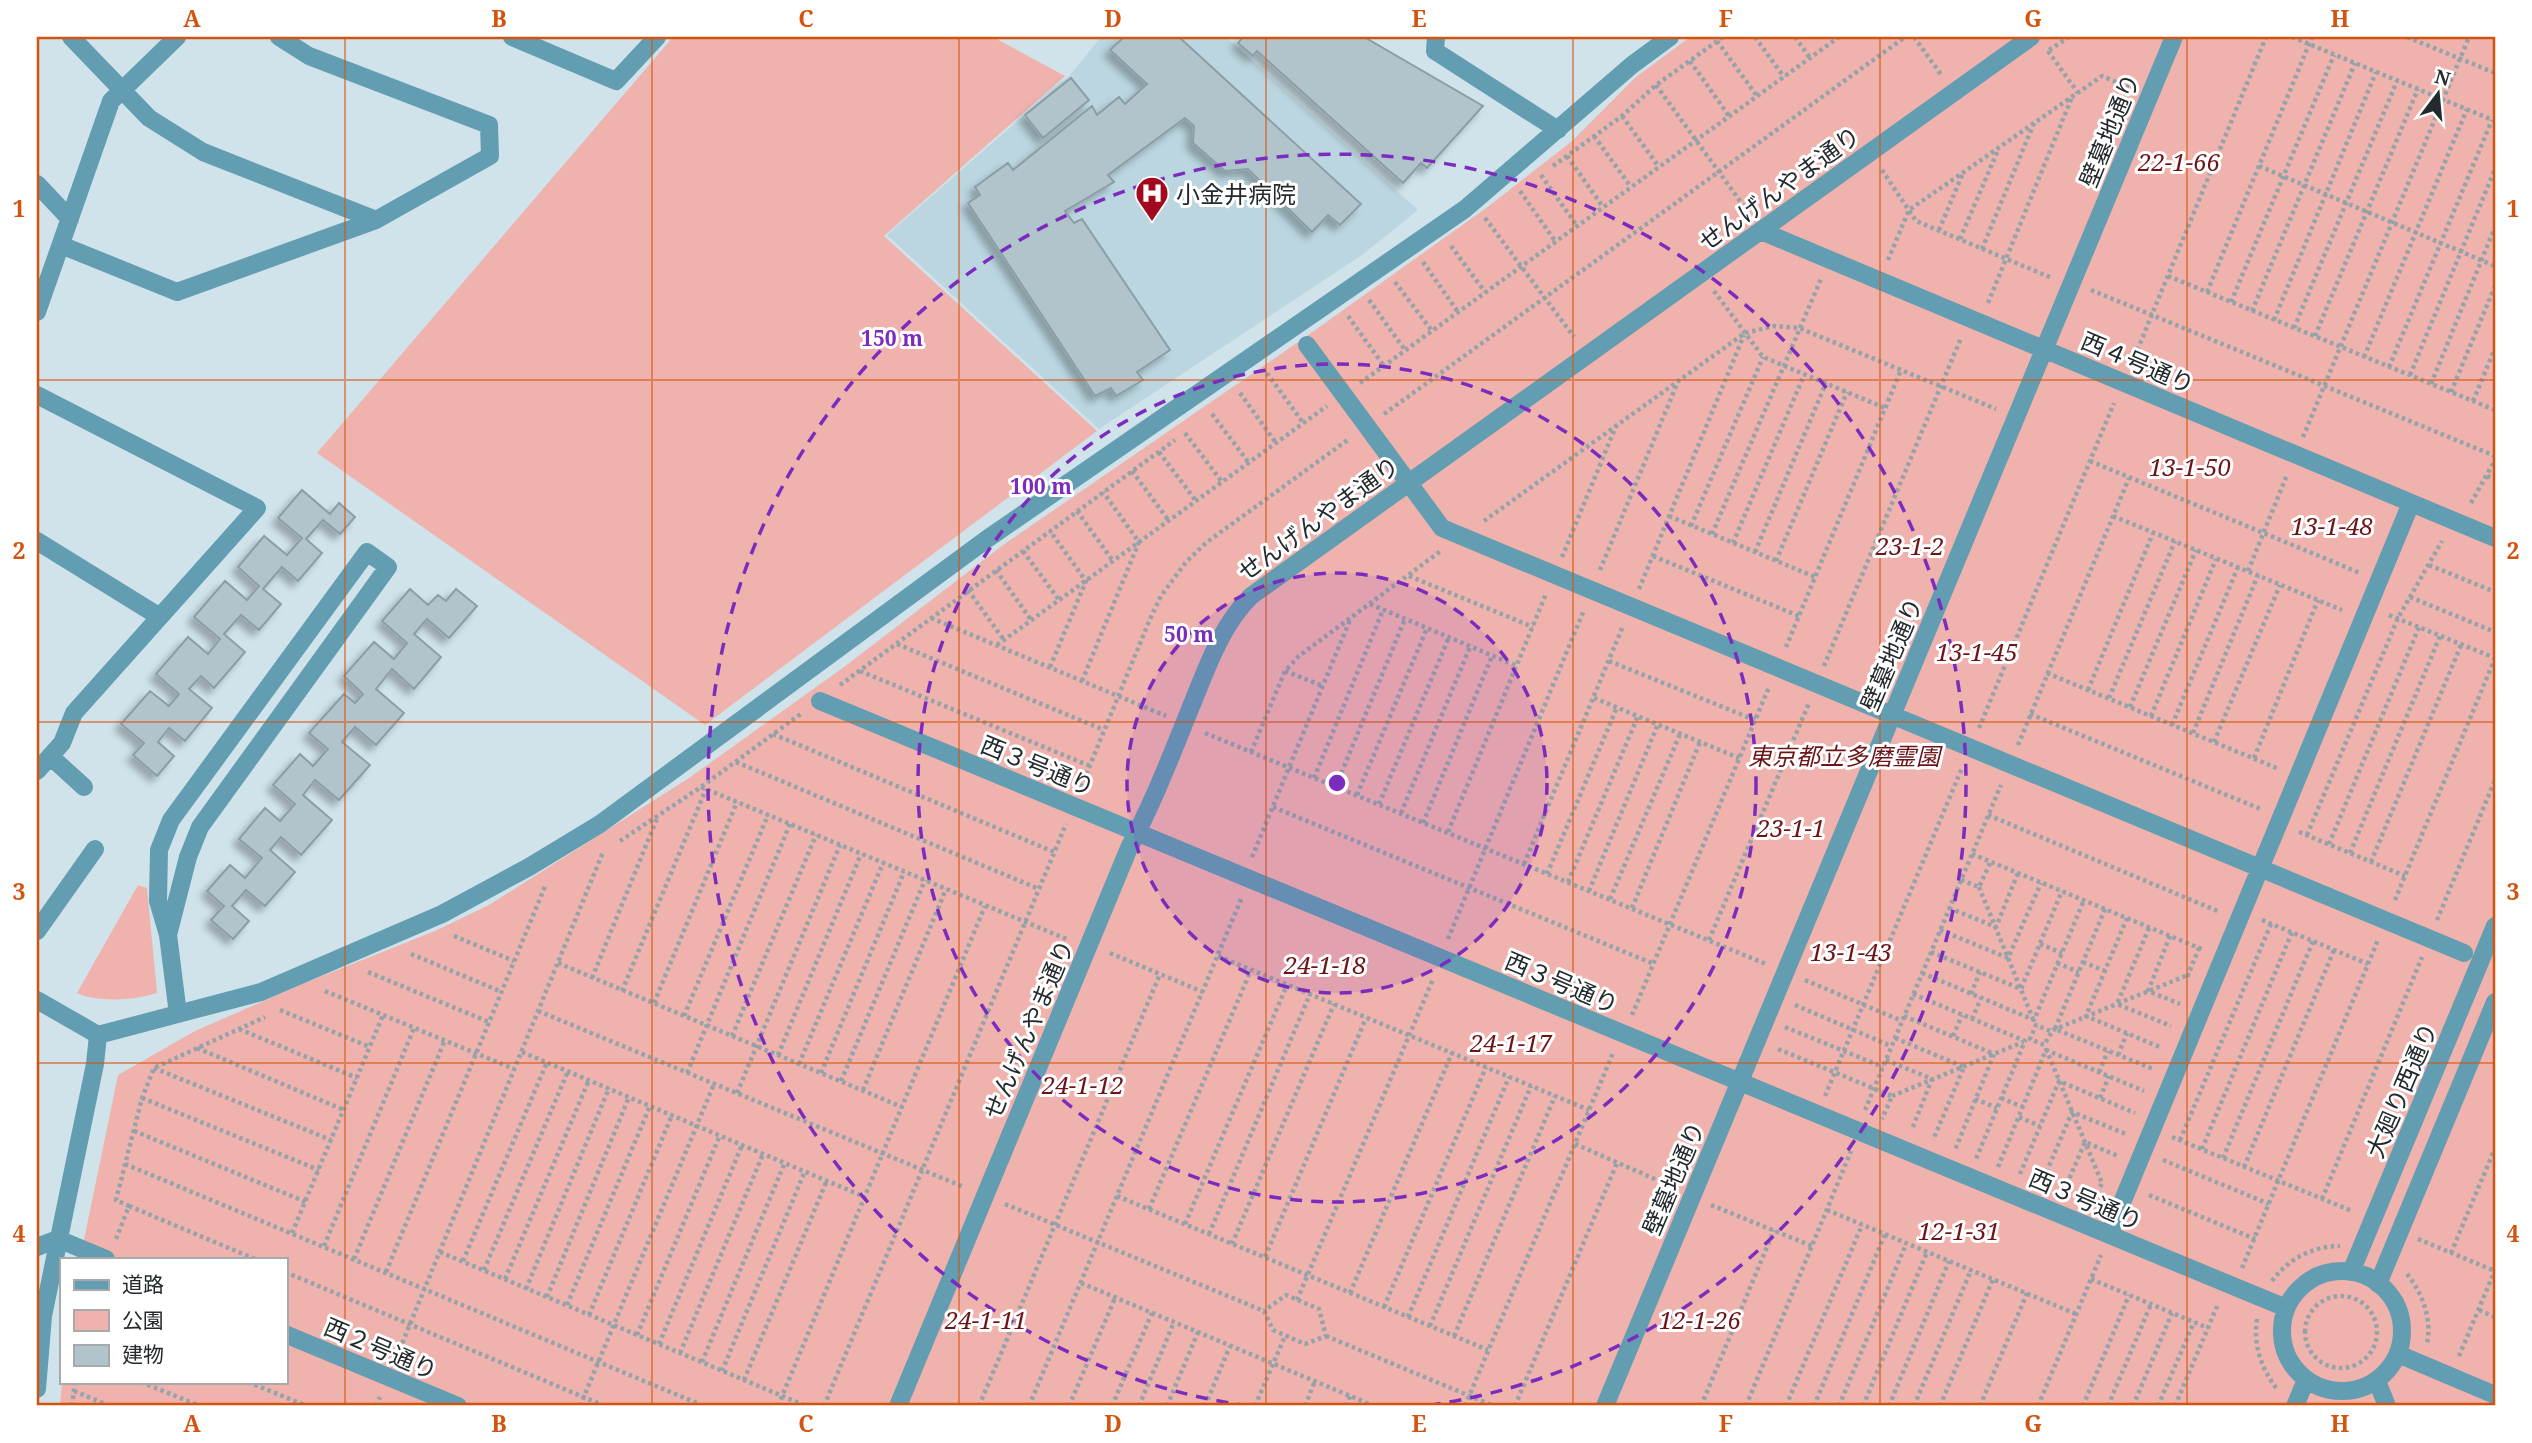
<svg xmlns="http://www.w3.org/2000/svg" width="2532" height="1443" font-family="'Noto Serif','Noto Sans JP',serif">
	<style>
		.built { fill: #bbd6e0 }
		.green { fill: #f0b2ad }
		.building { fill: #b1c4cb; stroke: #8c9ea5; stroke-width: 2; filter: url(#shadow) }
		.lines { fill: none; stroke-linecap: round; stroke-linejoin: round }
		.path { stroke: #94a3a9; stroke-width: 4.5; stroke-dasharray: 3.5 3.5; stroke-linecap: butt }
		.minor { stroke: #629db1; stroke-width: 18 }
		.grid { fill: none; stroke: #d4540f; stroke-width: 2; stroke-opacity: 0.55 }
		.ring { fill: none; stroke: #7b2cbf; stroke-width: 3.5; stroke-dasharray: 12 9 }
		.labels { text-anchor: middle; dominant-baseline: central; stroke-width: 6; stroke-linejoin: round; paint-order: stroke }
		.street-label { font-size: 24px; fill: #232a2d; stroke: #fff }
		.park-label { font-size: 24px; font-style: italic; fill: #6c1418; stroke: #fff }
		.poi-label { font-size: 24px; fill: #232a2d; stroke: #fff; text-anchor: start }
		.centre { fill: #7b2cbf; stroke: #fff; stroke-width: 3.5 }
		.ring-label { font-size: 21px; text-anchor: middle; font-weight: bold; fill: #7b2cbf; stroke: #fff; stroke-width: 6; stroke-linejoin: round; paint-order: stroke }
		.neatline { fill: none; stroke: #d4540f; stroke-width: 2.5 }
		.grid-label { font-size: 23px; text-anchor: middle; font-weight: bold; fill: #d4540f }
	</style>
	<defs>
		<filter id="shadow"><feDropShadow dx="-6" dy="6" stdDeviation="3.5" flood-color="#0004"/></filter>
	</defs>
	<rect width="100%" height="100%" fill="#d0e3eb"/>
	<path class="built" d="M1101 37H1226L1418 210 1362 255 1099 429 887 235 1070 75Z"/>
	<path class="green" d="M673 37H993L1065 76 884 236 1097 431 705 725 317 453Z
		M1690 37H2495V1406H60L62 1382H285V1259H80L118 1075 195 1031 307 982 435 931 489 905 689 778 844 667 1003 545 1304 338 1489 206 1572 141 1636 77Z
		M138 885 147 888 157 993C136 1000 98 1003 77 993Z"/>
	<path class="building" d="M1124 37H1179L1361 204 1340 225 1328 215 1312 232 1248 169 1225 171 1193 143 1194 126 1185 118 1108 175 1114 182 1065 211 1074 223 1082 219 1170 350 1137 372 1143 380 1116 396 1111 388 1095 396 968 203 980 195 975 187 1008 163 1013 170 1092 106 1097 115 1119 97 1125 104 1147 84 1110 50Z
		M1240 37H1364L1483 106 1427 168 1421 163 1403 183 1257 51 1253 56 1238 43 1242 38Z
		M1071 78 1089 100 1043 138 1025 115Z
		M302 490 330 514 339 503 355 517 340 534 323 520 306 539 322 553 298 581 282 567 263 589 281 604 259 630 241 615 224 634 245 652 214 688 201 676 189 689 212 708 185 741 169 728 158 742 174 756 157 776 133 755 144 743 121 724 150 691 169 706 179 694 156 674 188 637 208 654 220 639 194 617 225 581 247 600 259 586 238 567 264 536 287 555 302 538 278 518Z
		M410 589 428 605 438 595 446 601 456 589 477 606 449 638 427 619 414 634 441 657 414 689 392 669 376 689 404 713 376 745 355 727 342 742 370 765 339 800 315 780 303 795 332 820 301 855 281 837 270 850 295 872 265 906 246 890 232 906 249 921 233 939 211 920 224 906 207 891 230 865 245 878 262 858 239 839 265 808 280 821 295 804 273 785 300 754 313 766 328 749 309 733 344 694 355 703 363 694 344 676 374 642 394 659 407 643 382 621Z"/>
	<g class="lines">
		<path class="path" d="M1755 37 1784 77
			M1795 37 1810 58
			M1914 37 1942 76
			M2292 37 2495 121
			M2407 37 2495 73
			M1717 41 1757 96
			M2049 50 2069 37
			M2048 51 2078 93
			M1690 61 1729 116
			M1656 85 1748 212
			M1622 116 1659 167
			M1594 136 1631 187
			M1567 156 1603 207
			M1553 166 1622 116 1656 85 1723 37
			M2259 166 2495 266
			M1882 170 1916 221 2052 278
			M1541 175 1577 226
			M1520 191 1555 241
			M1485 218 1574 337
			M1939 230 1963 173
			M1960 239 1998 150
			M1451 246 1485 292
			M1982 249 2034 123
			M1888 260 1909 210 2102 76 2130 88
			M1423 262 1458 312
			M2168 276 2495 410
			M1395 282 1432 331
			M2091 290 2495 456
			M1714 291 1763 357 1885 408
			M2207 292 2312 37
			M1369 300 1405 350
			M2231 302 2334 55
			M1988 303 2072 97
			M2252 311 2355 63
			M1348 316 1384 366
			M2274 320 2376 72
			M2294 328 2397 81
			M2315 336 2418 89
			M2364 357 2467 109
			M2132 363 2266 37
			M2389 367 2492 120
			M1267 373 1304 424
			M2410 375 2495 169
			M1360 383 1839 37
			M2431 384 2495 227
			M2451 392 2495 286
			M1240 393 1276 443
			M2473 401 2495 348
			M1212 414 1249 463
			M1384 414 1905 37
			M1185 433 1222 482
			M2303 437 2469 37
			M1159 452 1196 501
			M2090 461 2360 573
			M1132 471 1169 521
			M2487 476 2495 480
			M2471 503 2495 460
			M1077 511 1113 561
			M1669 516 1815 577
			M2113 516 2342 610
			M1484 521 1745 333 1774 326 1799 328 1996 409
			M1691 526 1763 357
			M1712 534 1821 279
			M1733 543 1804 375
			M1023 551 1059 600
			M1755 552 1826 383
			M1653 556 1799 616
			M1562 557 1616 426
			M1776 561 1847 392
			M2429 565 2495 592
			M996 570 1031 620
			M1600 570 1677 384
			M2248 571 2287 475
			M1409 576 1533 627
			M1639 589 1744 335
			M968 590 1004 640
			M2410 597 2495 632
			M1370 604 1517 666
			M2389 615 2495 658
			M931 618 1166 716
			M897 644 1104 730
			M997 645 1327 406
			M1786 647 1901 370
			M1609 661 1755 720
			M1824 666 1961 338
			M1050 667 1086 581 1050 531
			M860 671 1090 766
			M1285 671 1323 686
			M2047 673 2279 769
			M1082 681 1139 542 1103 492
			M840 685 1175 440
			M2088 690 2153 533
			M1594 698 1739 758
			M2109 698 2175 541
			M2130 707 2196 550
			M2030 714 2263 810
			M2151 716 2216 559
			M2172 725 2238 567
			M1979 728 2114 403
			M1205 733 1766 964
			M2193 733 2258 575
			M773 734 1054 852
			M2214 742 2280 585
			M2018 745 2129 478
			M1251 752 1285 671 1299 656 1442 550
			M2254 758 2318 600
			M736 762 1039 889
			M1314 778 1383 610
			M1336 786 1405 619
			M701 787 1069 940
			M1081 787 1150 619 1161 596 1186 562 1207 542 1349 439
			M1357 795 1427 628
			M1379 804 1449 637
			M1273 807 1654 964
			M1401 813 1470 647
			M1988 815 2220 912
			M1423 823 1492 656
			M1448 832 1546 594
			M2299 832 2405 876
			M2307 835 2398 618 2442 541
			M620 841 701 787 802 713
			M2329 844 2419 627
			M2350 853 2440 636
			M1972 854 2204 950
			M1252 857 1350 620
			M2371 862 2461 645
			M1524 864 1623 626
			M1547 874 1617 707
			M1961 880 1979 887 1991 861
			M1568 882 1638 716
			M1979 887 2033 1019
			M1589 891 1658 724
			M1610 899 1680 734
			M2395 900 2495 658
			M1632 908 1700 742
			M1949 908 1996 927 2018 873
			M2105 909 2055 1029 2153 1069
			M2127 918 2086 1016 2162 1048
			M2262 920 2368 964
			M2437 920 2495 780
			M2149 928 2117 1004 2171 1026
			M1940 930 2008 958 2041 883
			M454 936 514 961
			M2170 936 2148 991 2180 1004
			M1448 939 1584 610
			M1709 940 1809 703
			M2040 944 2062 953
			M1931 952 2021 989 2062 891
			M1110 953 1203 992
			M411 954 502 992
			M1218 956 1589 1110
			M2083 962 2105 971
			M558 963 902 1107
			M2057 963 2079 972
			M368 972 489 1022
			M1922 973 2034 1020 2084 900
			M2190 975H2188L2199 948
			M592 978 658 816
			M1805 980 1902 1021
			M325 991 514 1069
			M622 991 706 789
			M1913 994 2025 1041 1976 1159
			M1971 994 1980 972
			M654 1003 737 802
			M1795 1005 1891 1046
			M280 1010 370 1047
			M538 1011 964 1187
			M1632 1015 1769 687
			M684 1016 768 815
			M1904 1016 1994 1054 1955 1150
			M1972 1019 1981 998
			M1785 1027 1883 1067
			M239 1029 357 1078
			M2050 1031 2036 1025 2030 1039 2044 1045 2053 1030 2188 975
			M732 1036 816 835
			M1953 1036 1962 1015
			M1895 1038 1964 1067 1933 1140
			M197 1048 344 1110
			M1778 1049 1892 1096 1882 1119
			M2046 1049 2102 1183
			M522 1052 865 1197
			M778 1055 861 854
			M2118 1055 2127 1033
			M1886 1060 1932 1079 1912 1129
			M799 1064 883 863
			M154 1068 331 1140
			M2099 1072 2108 1051
			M687 1073 790 824
			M821 1073 904 872
			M841 1081 925 880
			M863 1090 946 889
			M737 1093 840 845
			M1825 1096 1962 768
			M1892 1096 2023 1042
			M142 1098 319 1170
			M2001 1098 2023 1107
			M2100 1098 2109 1076
			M1975 1099 1997 1108
			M1865 1110 2001 785
			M2019 1117 2040 1126
			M134 1131 306 1202
			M2172 1137 2352 1211
			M2180 1140 2271 924
			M1575 1144 1673 1187
			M2202 1149 2292 932
			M2223 1158 2313 941
			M2163 1160 2269 1204
			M125 1164 704 1406
			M1998 1167 2046 1050 2144 1091
			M2244 1167 2334 950
			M2020 1174 2059 1081 2135 1113
			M2041 1185 2072 1112 2126 1134
			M2064 1191 2085 1142 2118 1156
			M2149 1195 2255 1239
			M1117 1196 1488 1350
			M2322 1199 2422 957
			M1005 1204 1264 1311 1273 1330 1305 1344 1326 1336 1319 1309 1286 1295 1264 1311
			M1711 1205 1812 1246
			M129 1206 255 1259
			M2091 1206 2102 1183
			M1149 1209 1251 970
			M1827 1210 2076 1314
			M1185 1224 1287 985
			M292 1233 383 1015
			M1209 1234 1310 994
			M116 1239 129 1206 116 1200 142 1098 154 1068 265 1017
			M2418 1239 2495 1271
			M1232 1244 1334 1004
			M324 1246 414 1028
			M440 1252 806 1406
			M2451 1253 2495 1148
			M1265 1257 1366 1018
			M354 1259 445 1040
			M463 1261 547 1062
			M2242 1268 2378 940
			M484 1270 568 1071
			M285 1272 605 1406
			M386 1272 546 884
			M2407 1274C2423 1294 2432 1319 2427 1344
			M505 1279 589 1080
			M2091 1279 2208 1328
			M2272 1281C2288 1259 2313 1246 2340 1246
			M1081 1283 1374 1406
			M526 1289 609 1088
			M1350 1293 1452 1053
			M2305 1332a36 36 0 1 1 72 0a36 36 0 1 1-72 0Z
			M547 1297 629 1097
			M1297 1300 1433 979
			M567 1305 650 1106
			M1384 1307 1486 1067
			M2479 1310 2495 1317
			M589 1315 672 1115
			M1408 1317 1509 1077
			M2257 1319C2253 1345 2261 1368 2277 1389
			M1430 1326 1531 1086
			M637 1335 720 1135
			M1326 1336 1494 1406
			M1454 1336 1555 1096
			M659 1344 742 1145
			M680 1353 763 1154
			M397 1356 603 852
			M2459 1356 2495 1270
			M702 1362 785 1162
			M722 1371 805 1171
			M744 1380 827 1180
			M141 1382 200 1406
			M248 1382 307 1406
			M74 1391 110 1406
			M72 1406 75 1382
			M376 1406 380 1397
			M580 1406 714 1084
			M778 1406 985 906
			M824 1406 1066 824
			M979 1406 1160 974
			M1029 1406 1242 897
			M1069 1406 1115 1298
			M1112 1406 1152 1313
			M1139 1406 1174 1322
			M1167 1406 1198 1332
			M1205 1406 1230 1346
			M1255 1406 1285 1336
			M1305 1406 1315 1381
			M1346 1406 1350 1396
			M1465 1406 1613 1053
			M1515 1406 1617 1163
			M1701 1406 1774 1230
			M1746 1406 1851 1151
			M1786 1406 1862 1225
			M1814 1406 1885 1234
			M1839 1406 1906 1244
			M1863 1406 1927 1252
			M1889 1406 1949 1261
			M1914 1406 1971 1270
			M1940 1406 1993 1279
			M1980 1406 2027 1293
			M2038 1406 2101 1255
			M2083 1406 2129 1295
			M2108 1406 2151 1304
			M2133 1406 2172 1313
			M2158 1406 2194 1322
			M2175 1406 2218 1304"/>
		<path class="minor" d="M71 37 149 118 203 152 376 220
			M512 37 616 81 657 37
			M1436 37 1435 51 1558 130
			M37 184 70 219
			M1761 231 2495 538
			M61 245 177 292 376 220 490 156 489 125 309 56 279 37
			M37 312 111 101 177 37
			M1307 345 1442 528 2464 953
			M37 395 257 508 74 713 62 743 37 771
			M37 541 160 617
			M820 701 2286 1308
			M50 756 84 787
			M37 931 95 849
			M168 935 188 857 200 827 388 567 367 552 171 820 159 850 158 901 168 935 178 1014
			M37 1000 98 1035 95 1064 43 1316 37 1389
			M98 1035 261 992 442 914 529 867 600 824 987 539 1465 209 1632 65 1670 37
			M2109 1234 2411 503
			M37 1247 58 1239 106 1259
			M2282 1331a60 60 0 1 1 120 0a60 60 0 1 1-120 0Z
			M2351 1272 2495 926
			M2378 1284 2495 1002
			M285 1334 458 1406
			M2398 1354 2495 1395
			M2377 1381 2387 1406
			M898 1406 1129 848C1153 803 1171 756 1190 709 1207 668 1220 627 1251 596L2031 37
			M1605 1406 2174 37
			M2295 1406 2306 1380"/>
	</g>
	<path class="grid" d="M345 37V1406M652 37V1406M959 37V1406M1266 37V1406M1573 37V1406M1880 37V1406M2187 37V1406M37 380H2495M37 722H2495M37 1063H2495"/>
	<circle cx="1337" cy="783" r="210" fill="#7b2cbf" fill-opacity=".12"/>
	<g class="ring">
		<circle cx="1337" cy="783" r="210"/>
		<circle cx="1337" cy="783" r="419"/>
		<path d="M1249 1406A629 629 0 1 1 1425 1406"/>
	</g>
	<defs>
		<symbol id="hospital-pin" viewBox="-11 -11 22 30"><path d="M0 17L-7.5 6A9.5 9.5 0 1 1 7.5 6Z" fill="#a3081e" stroke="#fff"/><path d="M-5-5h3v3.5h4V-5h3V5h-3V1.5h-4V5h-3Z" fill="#fff"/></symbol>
	</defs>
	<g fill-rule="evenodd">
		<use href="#hospital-pin" x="1133" y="174" width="38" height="52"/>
	</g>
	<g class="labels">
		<g class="street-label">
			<text transform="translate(2109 130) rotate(-68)">壁墓地通り</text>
			<text transform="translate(1779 188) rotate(-36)">せんげんやま通り</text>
			<text transform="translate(2138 362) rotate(23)">西４号通り</text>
			<text transform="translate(1318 518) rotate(-36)">せんげんやま通り</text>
			<text transform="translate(1891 654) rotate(-67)">壁墓地通り</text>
			<text transform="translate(1038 765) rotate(22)">西３号通り</text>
			<text transform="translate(1562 982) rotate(23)">西３号通り</text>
			<text transform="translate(1028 1029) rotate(-67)">せんげんやま通り</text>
			<text transform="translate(2401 1090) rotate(-67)">大廻り西通り</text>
			<text transform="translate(1673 1178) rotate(-67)">壁墓地通り</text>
			<text transform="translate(2086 1199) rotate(23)">西３号通り</text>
			<text transform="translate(381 1348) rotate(23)">西２号通り</text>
		</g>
		<g class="park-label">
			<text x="2179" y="161">22-1-66</text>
			<text x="2190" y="466">13-1-50</text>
			<text x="2332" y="525">13-1-48</text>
			<text x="1910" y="545">23-1-2</text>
			<text x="1977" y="651">13-1-45</text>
			<text x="1844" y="755">東京都立多磨霊園</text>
			<text x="1791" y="827">23-1-1</text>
			<text x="1851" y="951">13-1-43</text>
			<text x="1325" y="964">24-1-18</text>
			<text x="1511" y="1042">24-1-17</text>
			<text x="1083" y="1084">24-1-12</text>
			<text x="1959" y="1230">12-1-31</text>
			<text x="986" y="1319">24-1-11</text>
			<text x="1700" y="1319">12-1-26</text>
		</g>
		<g class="poi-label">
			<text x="1176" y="193">小金井病院</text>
		</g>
	</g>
	<circle cx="1337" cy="783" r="10" class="centre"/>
	<g class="ring-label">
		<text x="892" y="346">150 m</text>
		<text x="1041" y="494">100 m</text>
		<text x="1189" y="642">50 m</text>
	</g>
	<rect width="2532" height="1443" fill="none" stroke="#ffffff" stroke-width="77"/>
	<rect x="60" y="1258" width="228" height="126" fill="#ffffff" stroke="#a7aaab" stroke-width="2"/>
	<rect x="74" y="1280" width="35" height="10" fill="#629db1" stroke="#a7aaab" stroke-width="2"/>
	<text x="122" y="1292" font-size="21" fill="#232a2d">道路</text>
	<rect x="74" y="1310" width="35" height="21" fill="#f0b2ad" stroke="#a7aaab" stroke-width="2"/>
	<text x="122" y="1328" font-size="21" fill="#232a2d">公園</text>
	<rect x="74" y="1345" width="35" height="21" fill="#b1c4cb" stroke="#a7aaab" stroke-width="2"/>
	<text x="122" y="1362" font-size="21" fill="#232a2d">建物</text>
	<g transform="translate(2438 94) rotate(16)" stroke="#ffffff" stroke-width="5" paint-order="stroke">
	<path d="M0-5L12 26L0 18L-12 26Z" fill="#232a2d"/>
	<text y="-10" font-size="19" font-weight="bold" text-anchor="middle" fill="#232a2d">N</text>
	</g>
	<rect x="38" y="38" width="2456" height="1366" class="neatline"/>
	<g class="grid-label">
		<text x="192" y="27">A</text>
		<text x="499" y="27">B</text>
		<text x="806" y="27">C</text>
		<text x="1113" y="27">D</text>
		<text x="1419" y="27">E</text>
		<text x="1726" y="27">F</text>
		<text x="2033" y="27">G</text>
		<text x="2340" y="27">H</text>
		<text x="19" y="217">1</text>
		<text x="2513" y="217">1</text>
		<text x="19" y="559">2</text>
		<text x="2513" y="559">2</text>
		<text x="19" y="900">3</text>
		<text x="2513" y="900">3</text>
		<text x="19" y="1242">4</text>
		<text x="2513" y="1242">4</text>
		<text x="192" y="1432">A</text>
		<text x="499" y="1432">B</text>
		<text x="806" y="1432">C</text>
		<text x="1113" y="1432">D</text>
		<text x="1419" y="1432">E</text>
		<text x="1726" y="1432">F</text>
		<text x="2033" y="1432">G</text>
		<text x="2340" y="1432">H</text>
	</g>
</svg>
